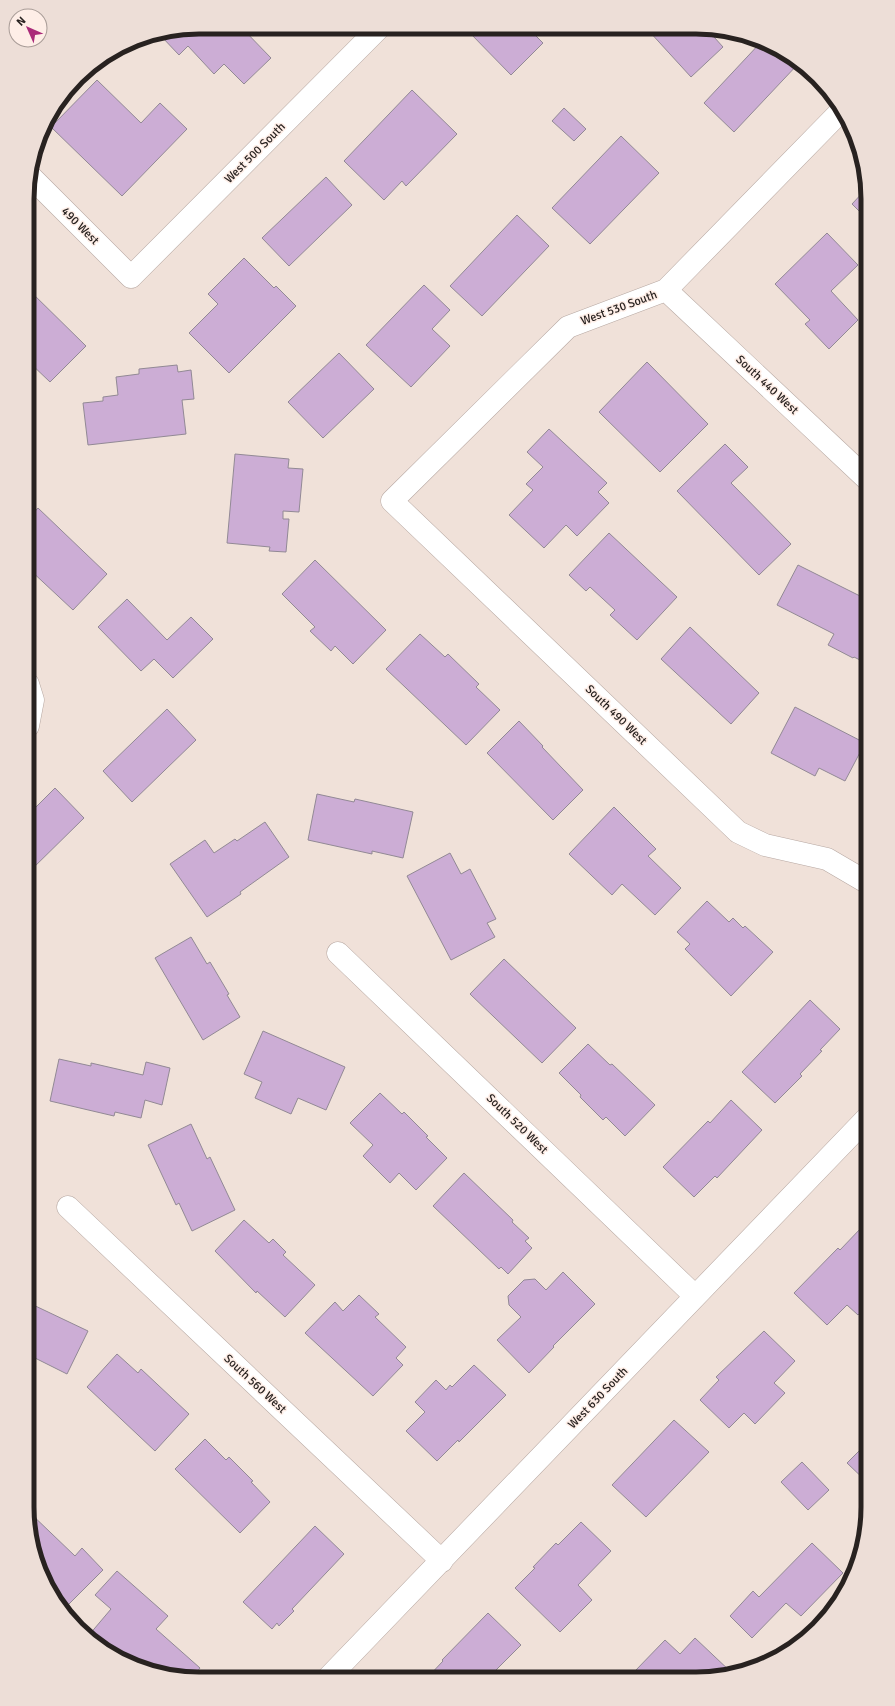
<svg xmlns="http://www.w3.org/2000/svg" width="895" height="1706" font-family="Signika,sans-serif">
	<style>
		.building { fill: #ccadd5; stroke: #928995 }
		.lines { fill: none; stroke-linecap: round; stroke-linejoin: round }
		.street-casing { stroke: #b7a8a2; stroke-width: 23 }
		.street { stroke: #fff; stroke-width: 22 }
		.labels { text-anchor: middle; dominant-baseline: central; stroke-width: 3; stroke-linejoin: round; paint-order: stroke }
		.street-label { font-size: 12px; fill: #282220; stroke: #feeee7 }
		.rim { fill: none; stroke: #282220; stroke-width: 5 }
	</style>
	<rect width="100%" height="100%" fill="#f0e1d9"/>
	<path class="building" d="M199 27H241L271 58 244 84 224 64 214 74 188 46 179 55 161 36 163 34Z
		M472 29H529L543 43 511 75 469 32Z
		M648 30H721L714 37 723 47 691 77Z
		M762 41 772 45 799 63 734 132 704 103Z
		M97 80 141 123 160 103 187 129 122 196 51 127Z
		M412 90 457 134 406 186 402 181 384 200 344 161Z
		M564 108 586 129 574 141 552 121Z
		M621 136 659 173 590 244 552 208Z
		M326 177 352 205 289 266 262 238Z
		M866 189 868 199V220L852 204Z
		M517 215 549 246 482 316 450 286Z
		M827 233 858 265 831 291 858 320 829 349 805 324 810 320 775 284Z
		M244 258 274 288 276 286 296 306 229 373 189 333 218 304 208 294Z
		M424 285 450 310 432 329 450 346 411 387 366 345Z
		M28 289 86 346 50 382 28 361Z
		M339 353 374 389 323 438 288 402Z
		M647 362 708 424 660 472 599 412Z
		M177 365 178 372 191 370 194 399 182 400 186 434 88 445 83 403 103 401V397L118 395 116 377 139 374V369Z
		M549 429 607 483 598 492 609 503 577 536 566 525 544 548 509 515 533 490 526 484 543 467 527 452Z
		M725 444 748 467 731 483 791 544 759 575 677 491Z
		M235 454 289 459 288 468 303 469 299 512 283 511V519H289L286 552 269 551 270 547 227 543Z
		M38 508 107 574 73 610 28 568V519Z
		M609 533 677 597 637 640 610 615 615 610 590 587 586 591 569 575Z
		M315 560 386 630 353 664 335 646 331 651 310 631 315 627 282 594Z
		M798 565 868 600V664L854 657 853 658 828 645 834 634 777 605Z
		M127 599 167 640 191 617 213 639 173 678 154 659 141 671 98 627Z
		M690 627 759 693 731 724 661 659Z
		M420 634 445 657 448 654 479 684 476 687 500 710 466 745 386 669Z
		M795 707 865 743 845 781 819 768 815 776 771 753Z
		M167 709 196 740 132 802 103 771Z
		M519 721 543 746 542 747 583 790 553 820 487 753Z
		M55 788 84 818 28 873V815Z
		M317 794 354 802 355 799 413 812 403 858 372 851V854L308 840Z
		M614 807 656 849 648 856 681 888 655 915 622 884 612 895 569 854Z
		M265 822 289 857 240 892 241 894 207 917 170 864 205 840 214 853 235 839 237 841Z
		M450 853 461 874 470 869 496 919 487 923 495 937 451 960 407 876Z
		M707 901 729 922 733 918 743 928 745 926 773 952 731 996 685 949 690 944 677 932Z
		M191 937 207 964 210 962 229 994 227 995 240 1017 203 1040 155 958Z
		M504 959 576 1028 542 1063 470 994Z
		M810 1000 840 1029 820 1050 822 1051 800 1074 802 1076 775 1103 742 1072Z
		M263 1031 345 1067 326 1110 298 1098 291 1114 255 1098 262 1082 244 1074Z
		M588 1044 610 1065 612 1064 655 1105 625 1136 606 1117 603 1120 580 1097 581 1095 559 1073Z
		M59 1059 91 1066V1063L143 1075 146 1062 170 1068 162 1105 145 1100 141 1118 115 1112 114 1116 50 1101Z
		M380 1093 402 1114 404 1112 428 1136 426 1137 447 1158 416 1190 399 1173 390 1183 363 1156 373 1145 350 1123Z
		M731 1100 762 1130 717 1178 715 1176 694 1197 663 1167 708 1121 710 1123Z
		M191 1124 207 1159 210 1157 235 1210 192 1231 179 1203 176 1205 148 1145Z
		M464 1173 513 1220 512 1222 529 1238 525 1241 532 1248 508 1274 501 1267 499 1269 433 1206Z
		M244 1220 269 1243 273 1239 286 1252 283 1255 315 1285 285 1317 257 1291 256 1293 215 1251Z
		M862 1227 868 1232V1311L863 1316 860 1313 858 1315 847 1305 827 1325 794 1293 838 1248 840 1250Z
		M563 1272 595 1304 553 1346 554 1347 529 1373 497 1340 521 1317 509 1305 508 1296 524 1280 535 1279 546 1290Z
		M359 1295 379 1314 375 1317 406 1347 396 1358 403 1365 373 1396 305 1333 335 1302 343 1311Z
		M27 1302 88 1331 67 1374 27 1354Z
		M764 1331 795 1361 774 1383 785 1393 755 1424 744 1413 729 1428 700 1400 719 1380 716 1377Z
		M117 1354 138 1373 141 1369 189 1414 155 1451 87 1387Z
		M474 1365 506 1395 459 1442 458 1440 437 1461 406 1431 425 1412 415 1402 436 1380 446 1390 450 1385 452 1387Z
		M674 1420 709 1452 646 1517 612 1485Z
		M205 1439 226 1460 229 1457 253 1481 251 1482 270 1502 240 1533 175 1469Z
		M868 1442V1483L847 1463Z
		M802 1462 829 1490 808 1510 781 1482Z
		M27 1510 75 1556 82 1548 103 1570 65 1608 53 1596 36 1562Z
		M581 1522 611 1551 578 1585 592 1600 560 1632 515 1588 535 1568 533 1567 556 1543 558 1545Z
		M315 1526 344 1554 292 1609 294 1611 279 1626 277 1623 272 1629 243 1602Z
		M812 1543 843 1573 801 1616 786 1603 752 1638 730 1616 753 1591 759 1597Z
		M117 1571 168 1616 156 1629 200 1668 192 1678 177 1677 123 1661 104 1649 89 1635 111 1609 95 1595Z
		M488 1613 521 1645 492 1674 496 1678H427L443 1661 442 1660Z
		M695 1638 732 1673 696 1679H636L640 1675 635 1671 665 1640 680 1654Z"/>
	<g class="lines">
		<defs>
			<path id="street" d="M842 110 666 290 568 327 392 501 738 832 765 845 827 859 868 883
				M29 175 131 277 379 28
				M666 290 868 480
				M28 726 33 700 28 684
				M338 953 695 1296
				M68 1207 442 1561
				M328 1678 868 1117"/>
		</defs>
		<use href="#street" class="street-casing"/>
		<use href="#street" class="street"/>
	</g>
	<g class="labels">
		<g class="street-label">
			<text transform="translate(255 153) rotate(-45)">West 500 South</text>
			<text transform="translate(80 226) rotate(45)">490 West</text>
			<text transform="translate(619 308) rotate(-20)">West 530 South</text>
			<text transform="translate(767 385) rotate(43)">South 440 West</text>
			<text transform="translate(616 715) rotate(44)">South 490 West</text>
			<text transform="translate(517 1124) rotate(44)">South 520 West</text>
			<text transform="translate(255 1384) rotate(43)">South 560 West</text>
			<text transform="translate(598 1398) rotate(-46)">West 630 South</text>
		</g>
	</g>
	<path d="M0 0H895V1706H0ZM199 34H696A165 165 0 0 1 861 199V1507A165 165 0 0 1 696 1672H199A165 165 0 0 1 34 1507V199A165 165 0 0 1 199 34Z" fill="#edded7" fill-rule="evenodd"/>
	<path class="rim" d="M199 34H696A165 165 0 0 1 861 199V1507A165 165 0 0 1 696 1672H199A165 165 0 0 1 34 1507V199A165 165 0 0 1 199 34Z"/>
	<g transform="translate(28 28) rotate(315)"><circle r="19" fill="#feeee7" stroke="#a89c97"/>
	<path d="M0-3L7 15L0 10L-7 15Z" fill="#aa2b79"/>
	<text y="-6" font-size="11" font-weight="bold" text-anchor="middle" fill="#282220">N</text>
	</g>
</svg>
